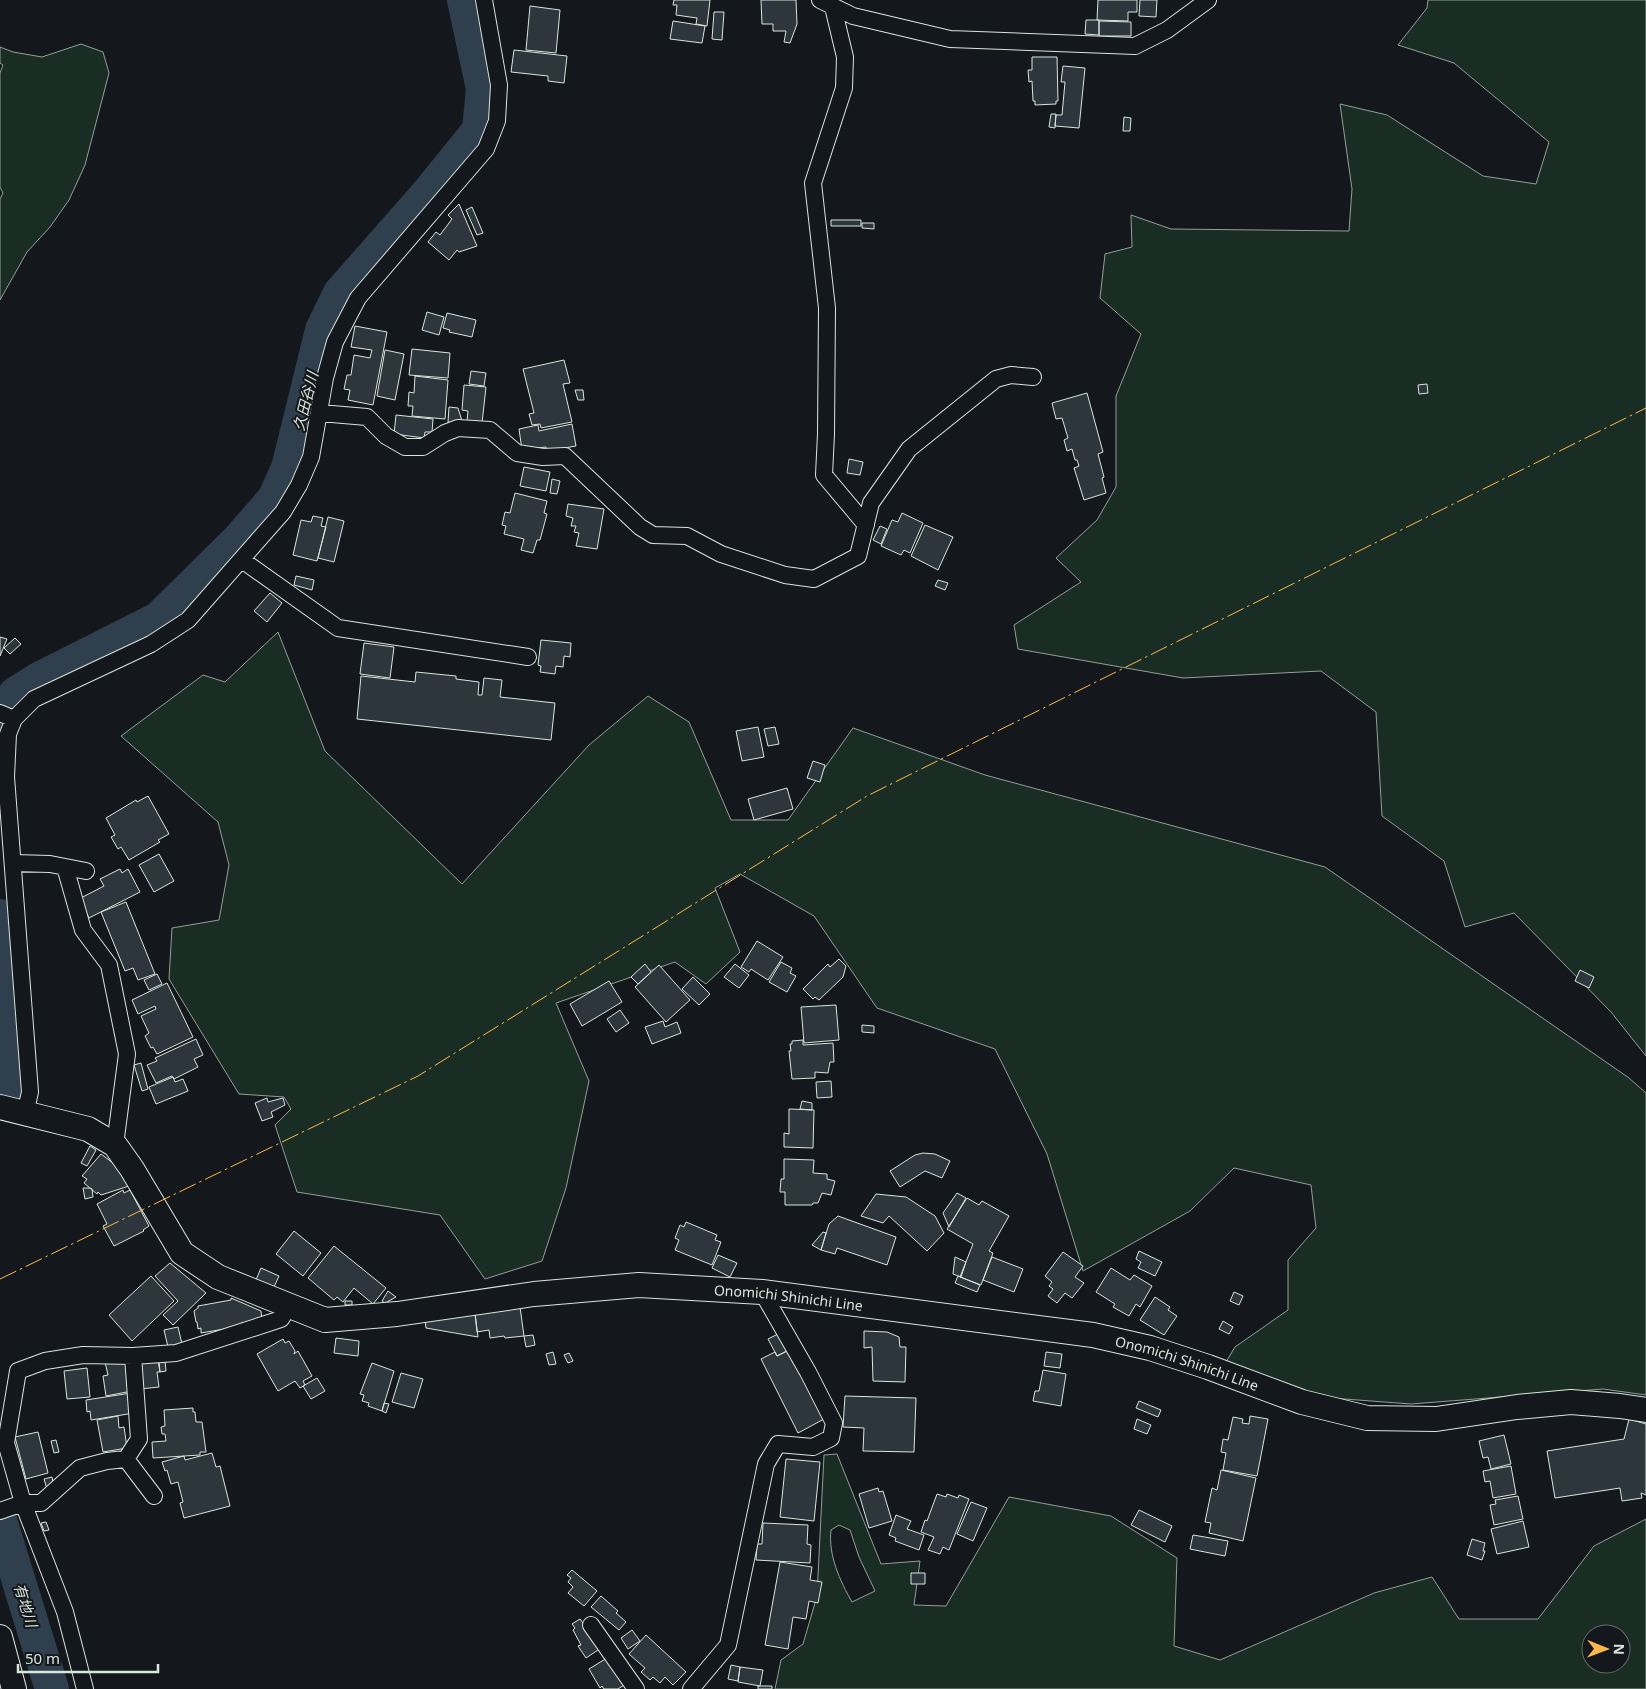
<svg xmlns="http://www.w3.org/2000/svg" width="1646" height="1689" font-family="'Noto Sans','Noto Sans JP',sans-serif">
	<style>
		.green { fill: #1a2d24; stroke: #939e99; fill-rule: evenodd }
		.lines { fill: none; stroke-linecap: round; stroke-linejoin: round }
		.river { stroke: #2f3f4d; stroke-width: 34 }
		.building { fill: #2c363c; stroke: #d8e6dc }
		.minor-casing { stroke: #d8e6dc; stroke-width: 18 }
		.secondary-casing { stroke: #d8e6dc; stroke-width: 26 }
		.minor { stroke: #14181c; stroke-width: 16 }
		.secondary { stroke: #14181c; stroke-width: 24 }
		.power { stroke: #ffb74d; stroke-width: 1; stroke-dasharray: 18 4 2.5 4; stroke-linecap: butt }
		.labels { text-anchor: middle; dominant-baseline: central; stroke-width: 4; stroke-linejoin: round; paint-order: stroke }
		.street-label { font-size: 14px; fill: #d8e6dc; stroke: #14181c }
		.water-label { font-size: 15px; font-style: italic; fill: #d8e6dc; stroke: #14181c }
	</style>
	<rect width="100%" height="100%" fill="#14181c"/>
	<path class="green" d="M1428 0H1646V1056L1611 1012 1514 913 1465 927 1444 861 1382 816 1376 712 1321 671 1183 678 1018 649 1014 625 1081 582 1056 558 1097 520 1116 487V396L1141 334 1100 298 1105 254 1132 247 1131 215 1171 229 1349 231 1352 189 1340 104 1387 115 1483 176 1536 184 1549 142 1454 63 1398 45 1427 8Z
		M81 44 103 52 109 73 85 165 69 200 50 227 27 252 0 300V199L3 193 0 187V73L3 65 0 63V47L13 52 42 57Z
		M278 632 325 751 462 884 589 745 648 696 689 722 731 820H788L853 728 985 775 1325 867 1629 1078 1646 1093V1395L1603 1389 1411 1404 1318 1397 1226 1362 1235 1347 1288 1310V1260L1316 1228 1311 1185 1234 1168 1190 1211 1083 1271 1047 1154 995 1049 877 1008 814 916 740 874 715 888 740 952 706 984 675 962 556 1003 589 1081 566 1188 542 1261 485 1279 440 1215 297 1192 275 1125 291 1109 284 1097 239 1094 169 979 172 928 219 920 229 865 218 822 121 736 203 675 225 682Z
		M837 1454 881 1564 920 1561 914 1605 946 1606 1009 1497 1111 1516 1177 1558 1174 1646 1220 1660 1374 1593 1432 1577 1459 1619H1538L1594 1546 1646 1519V1689H775L781 1660 803 1644 817 1596 824 1455ZM839 1525 850 1530 859 1557 875 1591 852 1602C840 1581 828 1555 831 1530ZM1591 1634H1621V1664H1591Z"/>
	<g class="lines">
		<path class="river" d="M0 719 15 694 39 679 158 619 239 539 274 499 288 468 322 330 340 293 428 193 479 130 483 89 464 0
			M0 916 14 1096 10 1102
			M0 1520 52 1689"/>
	</g>
	<path class="building" d="M674 0H710L707 26 696 24 697 18 676 15 677 5H673Z
		M761 0H796L797 24 790 43 784 42 786 31H773V24H762Z
		M1098 0H1137V12H1128V21L1097 20Z
		M1140 0H1157L1156 17 1139 16Z
		M530 6 560 10 556 53 526 50Z
		M714 12H724L722 40 712 39Z
		M1086 20H1099V35L1085 34Z
		M673 21 705 26 702 43 670 39Z
		M1099 21 1131 22V36H1099Z
		M514 50 567 56 564 83 548 81V76L511 72Z
		M1032 57H1057L1058 101H1056V104L1035 105V101H1033L1032 81 1029 82 1028 70H1032Z
		M1063 66 1085 68 1079 128 1055 126 1056 115H1062L1065 82H1061Z
		M1051 114H1056L1055 128 1049 127Z
		M1124 117 1131 118 1130 131H1123Z
		M459 204 477 246 459 252 457 250 449 260 428 242 436 232 440 235 452 219 448 215Z
		M472 207 483 233 477 235 466 210Z
		M831 220H861V226H831Z
		M862 223H874V229L862 228Z
		M427 312 444 317 439 335 422 330Z
		M447 313 476 320 472 337 449 332 450 330 443 328Z
		M355 326 387 332 373 405 348 400 350 390 344 389 347 375H351L354 355 370 358 372 350 351 347Z
		M412 349 450 353 448 378 409 375Z
		M385 350 404 354 395 400 377 396Z
		M564 360 570 383 563 384 572 422 541 428 540 424 532 425 529 414 534 413 523 369Z
		M471 371 486 373 484 386 469 384Z
		M415 376 448 380 445 419 412 416 413 406H408L409 392 414 393Z
		M1427 384 1428 393 1419 394 1418 385Z
		M464 385 486 387 482 423 467 421 468 411 462 410Z
		M575 390H583L584 400H578Z
		M1087 393 1103 452 1098 454 1104 477 1102 478 1106 493 1084 500 1074 468 1079 466 1077 460H1075L1072 449 1067 451 1064 440 1068 438 1062 418 1056 419 1052 403Z
		M449 407 458 408 463 424 448 422Z
		M396 415 433 419 432 432H425L424 438 394 434Z
		M572 424 576 446 547 451 546 447 522 450 519 429 538 425 539 431Z
		M849 459 863 462 860 475 847 473Z
		M524 467 550 472 546 491 520 486Z
		M552 479 560 481 557 494 550 493Z
		M515 493 547 501 544 513 547 514 540 540H537L533 553 521 550 524 539 504 534 506 526 502 525 505 512 510 513Z
		M568 504 604 509 597 549 576 546 579 533 574 532 576 526H571L573 518 566 516Z
		M902 513 923 523 910 553 904 550 901 555 881 546 892 520 898 522Z
		M313 516 323 518 321 526 326 527 317 561 293 555 301 520 311 522Z
		M328 517 344 521 334 562 318 558Z
		M925 525 953 537 938 570 911 556Z
		M880 526 887 529 881 544 873 540Z
		M296 576 314 580 312 590 294 585Z
		M938 580 948 583 945 590 935 586Z
		M270 593 282 603 267 622 254 611Z
		M0 637 7 639 0 656Z
		M15 638 21 644 10 654 4 648Z
		M541 640 571 643 570 657 564 656 563 667 556 666 555 674 540 672 541 666 538 665Z
		M364 643 394 647 390 678 360 674Z
		M416 672 456 676V679L479 682 478 695H482L484 678 502 680 500 697 555 703 551 740 357 719 361 676 415 682Z
		M758 727 764 757 742 761 736 731Z
		M775 727 779 744 768 746 764 729Z
		M813 761 825 765 820 782 807 778Z
		M787 788 793 809 754 820 748 799Z
		M148 796 169 834 158 840 160 842 129 860 121 847 118 849 111 837 115 835 106 818 136 800 137 802Z
		M159 854 174 881 154 892 139 865Z
		M120 869 122 873 128 869 140 892 89 918 79 899 104 886 100 879Z
		M126 902 155 974 138 980 133 968 125 971 101 912Z
		M757 941 783 957 768 980 751 969 749 972 741 967Z
		M839 959 846 966 843 977 819 1000 815 997 813 999 803 989 828 964 830 967Z
		M781 962 792 968 790 973 796 976 787 992 769 982Z
		M645 964 651 972 638 984 631 977Z
		M735 964 749 975 739 988 724 977Z
		M659 965 690 1000 666 1022 635 987Z
		M1580 970 1594 977 1589 988 1575 981Z
		M157 974 162 984 149 990 144 980Z
		M693 977 710 994 699 1005 682 989Z
		M609 981 622 1002 582 1026 570 1004Z
		M167 983 193 1037 157 1054 153 1047 151 1048 145 1036 149 1033 141 1016 156 1009 155 1006 138 1014 132 1000Z
		M836 1005 839 1040 804 1043 801 1007Z
		M620 1010 629 1023 616 1032 607 1019Z
		M663 1021 665 1027 677 1022 681 1033 652 1044 645 1027Z
		M862 1025 874 1026V1033L862 1032Z
		M196 1039 203 1055 194 1059 198 1067 174 1079 172 1076 156 1083 147 1065 157 1061 155 1058Z
		M803 1040V1045L833 1043 834 1062H830L828 1073 815 1072V1078L792 1079 789 1051H791L790 1044H792V1041Z
		M141 1063 148 1089 142 1091 134 1065Z
		M173 1077 175 1082 183 1079 188 1091 156 1104 149 1087Z
		M831 1081 832 1097 817 1098 816 1082Z
		M267 1098 268 1102 283 1098 285 1105 271 1112 273 1117 262 1121 255 1103Z
		M802 1101 812 1103V1110L800 1109Z
		M789 1109 814 1110 813 1148 784 1147V1133L789 1134Z
		M90 1146 96 1150 87 1166 81 1163Z
		M923 1153 935 1154 950 1161 942 1178 925 1171 900 1187 890 1171 915 1155Z
		M101 1154 117 1166 129 1186 101 1195 98 1192 97 1194 84 1183 87 1179 82 1176Z
		M784 1159 814 1160 813 1173 827 1174V1179L835 1181 831 1195 822 1193 818 1203H813L812 1205H785V1192H780L781 1179H784Z
		M83 1188H90L92 1189 93 1197 85 1199Z
		M123 1190 124 1193 130 1190 149 1226 143 1230 144 1231 114 1246 103 1226 107 1224 97 1204Z
		M957 1193 966 1198 949 1227 943 1213Z
		M876 1194 906 1197 935 1216 944 1233 927 1251 889 1216 883 1223 861 1216Z
		M967 1198 979 1205 982 1201 1009 1216 989 1251 993 1253 981 1285 960 1277 973 1244 947 1229Z
		M838 1216 896 1237 887 1265 837 1248 835 1254 821 1250 829 1224Z
		M686 1222 717 1235 715 1240 721 1242 712 1265 675 1250 679 1240 675 1238 680 1225 684 1227Z
		M294 1231 321 1253 303 1276 276 1254Z
		M823 1232 826 1233 821 1250 812 1245Z
		M334 1246 386 1288 373 1304 354 1288 343 1302 337 1297 334 1300 308 1278Z
		M1139 1251 1162 1262 1155 1276 1138 1268 1141 1262 1136 1259Z
		M1063 1252 1083 1266 1075 1277 1084 1283 1072 1298 1065 1293 1057 1303 1048 1296 1053 1289 1049 1286 1052 1282 1045 1276Z
		M718 1255 737 1263 730 1277 712 1268Z
		M955 1257 966 1262 961 1277 953 1274Z
		M992 1257 1023 1269 1014 1292 983 1280Z
		M170 1263 206 1293 173 1325 163 1315 178 1301 155 1276Z
		M261 1268 279 1276 274 1287 256 1280Z
		M1111 1268 1130 1280 1134 1275 1152 1286 1140 1307 1136 1304 1129 1316 1113 1307 1115 1304 1096 1292Z
		M151 1276 174 1301 132 1341 109 1315Z
		M958 1276 980 1285 977 1292 955 1283Z
		M388 1291 396 1297 385 1303 382 1301Z
		M1234 1292 1243 1296 1239 1305 1230 1301Z
		M1155 1297 1170 1307 1168 1310 1177 1316 1164 1335 1140 1320Z
		M231 1298 261 1311 262 1320 241 1323 242 1326 201 1333V1328L198 1329 197 1322H196L194 1311 198 1308V1306L231 1300Z
		M345 1301H352V1305H345Z
		M520 1307 524 1336 505 1338 504 1336 490 1338 489 1330 477 1332 475 1313Z
		M475 1313 478 1337 426 1328 425 1320Z
		M1223 1321 1233 1327 1229 1334 1219 1329Z
		M178 1327 182 1344 168 1347 164 1330Z
		M864 1331 887 1332 899 1337 900 1347H906L905 1382 873 1381 872 1347 864 1348Z
		M780 1333 789 1350 777 1356 768 1339Z
		M533 1335 535 1345 526 1347 524 1336Z
		M336 1338 359 1341 358 1356 334 1353Z
		M283 1339 285 1343 289 1341 295 1351 294 1354 298 1351 312 1376 303 1381 305 1385 300 1388 295 1381 278 1391 257 1354Z
		M789 1350 824 1419 798 1433 761 1359 775 1352 777 1356Z
		M553 1352 556 1364 549 1365 546 1354Z
		M1046 1352 1062 1354 1060 1368 1044 1366Z
		M569 1353 573 1361 568 1363 564 1355Z
		M125 1359 132 1391 106 1396 103 1376 108 1375 105 1362Z
		M158 1361 160 1372H157L159 1387 140 1389V1363Z
		M159 1361H165L166 1371 160 1372Z
		M372 1363 394 1371 382 1411 368 1406 369 1403 362 1401 364 1395 360 1394Z
		M87 1368 90 1397 67 1399 64 1371Z
		M1043 1370 1066 1374 1061 1406 1033 1401 1035 1391H1039Z
		M401 1373 423 1379 414 1408 392 1402Z
		M317 1378 325 1391 311 1399 303 1386Z
		M131 1393 134 1413 91 1420 90 1411 87 1412 86 1400Z
		M845 1396 916 1398 914 1452 863 1451 864 1428 843 1427Z
		M1139 1401 1161 1410 1158 1417 1136 1408Z
		M384 1403 389 1404 386 1413 382 1411Z
		M193 1408V1412H195L196 1422H202L206 1452H200V1455L153 1458 152 1442 166 1441 165 1434H162L161 1427 165 1426 164 1410Z
		M118 1416 119 1428 124 1427 127 1448 103 1452 97 1420Z
		M1250 1416 1268 1419 1257 1476 1223 1470 1226 1453 1221 1452 1223 1439 1228 1440 1233 1417 1243 1419 1242 1423 1249 1424Z
		M1137 1419 1151 1425 1147 1434 1134 1429Z
		M1629 1419 1646 1424V1495L1641 1493 1642 1498 1622 1501 1620 1488 1555 1498 1547 1451 1624 1439Z
		M38 1432 48 1473 26 1479 15 1437Z
		M1504 1435 1511 1464 1491 1469 1488 1457 1483 1458 1479 1441Z
		M56 1440 59 1452 54 1453 51 1441Z
		M212 1453 216 1467 220 1466 230 1506 184 1518 180 1503 183 1502 178 1482 171 1484 167 1470 165 1471 162 1462 184 1456 185 1460Z
		M786 1459 820 1462 814 1521 780 1517Z
		M1511 1466 1516 1494 1493 1498 1490 1481 1485 1482 1483 1471Z
		M1221 1470 1256 1478 1243 1541 1209 1533 1211 1523 1205 1522 1212 1488 1217 1490Z
		M52 1477 53 1482 47 1489 44 1479Z
		M878 1488 879 1492 883 1491 892 1521 869 1528 859 1494Z
		M937 1494 946 1497 947 1494 958 1498 959 1495 969 1499 949 1550 943 1547 940 1554 928 1550 934 1537 921 1532 925 1520 927 1521Z
		M1518 1496 1523 1519 1494 1525 1490 1505 1496 1504 1495 1500Z
		M971 1502 987 1508 973 1541 957 1534Z
		M1139 1510 1172 1526 1165 1542 1131 1525Z
		M896 1515 911 1521 907 1529 924 1535 919 1550 895 1541 896 1538 889 1535Z
		M1523 1521 1529 1547 1497 1554 1491 1529Z
		M46 1522 49 1530 44 1531 41 1523Z
		M763 1523 808 1525 807 1544 811 1545 810 1563 756 1560 757 1544H762Z
		M1193 1535 1228 1541 1225 1556 1190 1549Z
		M1472 1539 1485 1543 1483 1551H1485L1482 1560 1467 1555Z
		M780 1562 812 1567 810 1580 822 1582 818 1603 809 1601 806 1619 793 1617 788 1649 765 1645Z
		M572 1570 597 1591 584 1606 568 1593 573 1587 568 1582 571 1578 567 1575Z
		M911 1573H925V1584H911Z
		M601 1596 618 1611 616 1613 626 1622 619 1630 591 1607Z
		M580 1619 601 1648 586 1658 578 1646 581 1645 573 1630 575 1628 572 1624Z
		M632 1630 640 1641 628 1649 621 1638Z
		M646 1635 686 1672 673 1685 665 1677 660 1683 653 1677 650 1680 641 1672 645 1668 629 1654Z
		M607 1658 624 1685 618 1689H604L602 1686 600 1688 589 1669Z
		M731 1665 740 1667 738 1681 728 1679Z
		M740 1667 763 1670 760 1686 738 1682Z
		M758 1686H772V1689H758Z"/>
	<g class="lines">
		<defs>
			<path id="minor" d="M820 0 853 16 950 39 1135 46 1167 30 1208 0
				M833 7 845 57 844 88 813 183 827 308 826 434 824 475 866 525
				M320 413 367 417 386 436 405 447H423L445 433 458 428 490 430 517 453 543 457 565 456 640 527 653 535 687 536 721 554 785 575 814 579 858 556 871 503 909 449 996 379 1011 375 1033 377
				M242 560 338 628 528 657
				M0 713 14 719
				M13 863 50 864 86 871
				M65 867 83 930 109 965 127 1054 115 1145
				M25 1114 30 1092 6 777 8 734 14 719 34 699 151 644 188 620 283 512 299 485 311 457 325 378 335 342 358 298 486 149 497 121 499 85 484 0
				M126 1459 139 1439 133 1356
				M0 1511 23 1503H41L80 1468 107 1461 126 1459 154 1496
				M591 1625 636 1689
				M85 1689 65 1612 23 1503 6 1443 18 1371 45 1361 83 1355 133 1356 176 1353 281 1319 289 1306
				M691 1689 728 1645 766 1464 778 1444 813 1447 831 1438 834 1423 808 1372 762 1292"/>
			<g id="secondary">
				<path id="s1" d="M0 1107 88 1129 115 1145 132 1169 182 1253 218 1277 325 1320 397 1314 534 1294 639 1285 762 1292 1093 1335 1150 1348 1208 1367 1302 1402 1367 1418 1436 1419 1517 1407 1571 1402 1620 1406 1646 1410"/>
				<path d="M0 1637 14 1689"/>
			</g>
		</defs>
		<use href="#minor" class="minor-casing"/>
		<use href="#secondary" class="secondary-casing"/>
		<use href="#minor" class="minor"/>
		<use href="#secondary" class="secondary"/>
		<path class="power" d="M0 1279 418 1076 867 796 1646 408"/>
	</g>
	<g class="labels">
		<g class="street-label">
			<text stroke="none"><textPath href="#s1" startOffset="874">Onomichi Shinichi Line</textPath></text>
			<text stroke="none"><textPath href="#s1" startOffset="1279">Onomichi Shinichi Line</textPath></text>
		</g>
		<g class="water-label">
			<text transform="translate(305 401) rotate(-76)">久田谷川</text>
			<text transform="translate(26 1605) rotate(73)">有地川</text>
		</g>
	</g>
	<g transform="translate(1606 1649) rotate(91)"><circle r="24" fill="#14181c" stroke="#626a69"/>
	<path d="M0-4L9 19L0 12L-9 19Z" fill="#ffb74d"/>
	<text y="-8" font-size="14" font-weight="bold" text-anchor="middle" fill="#d8e6dc">N</text>
	</g>
	<path d="M18 1664v8h140v-8" fill="none" stroke="#d8e6dc" stroke-width="2.5"/>
	<text x="25" y="1664" font-size="15" fill="#d8e6dc" stroke="#14181c" stroke-width="4" paint-order="stroke">50 m</text>
</svg>
